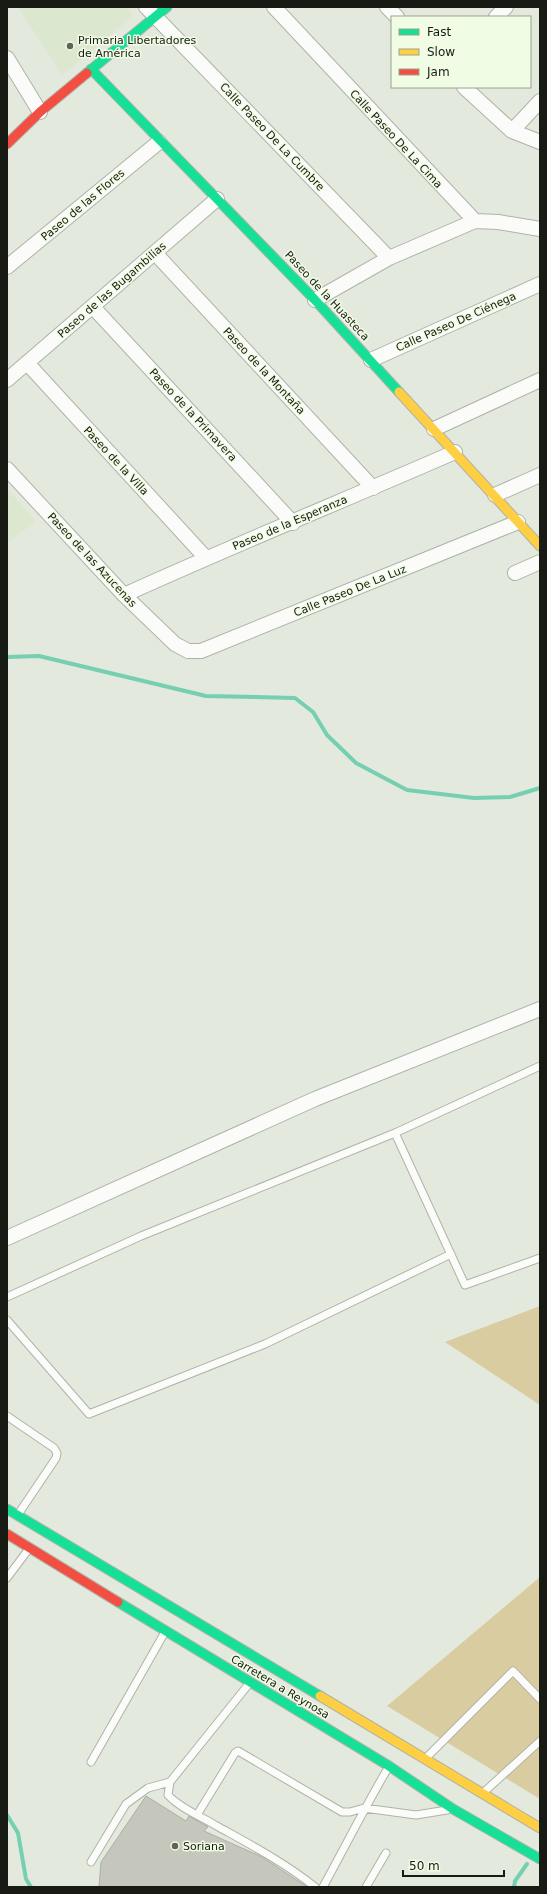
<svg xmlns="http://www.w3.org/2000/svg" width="547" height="1894" font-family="'DejaVu Sans',sans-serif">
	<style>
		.built { fill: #dce7d0 }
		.green { fill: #dacca1 }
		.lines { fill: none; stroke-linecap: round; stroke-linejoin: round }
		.stream { stroke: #75cfb0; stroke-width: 4 }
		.building { fill: #c5c7bd; stroke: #adafa5 }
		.lane-casing { stroke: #aeb3a9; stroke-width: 9 }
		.street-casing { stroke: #aeb3a9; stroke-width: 16 }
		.fast-casing { stroke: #aeb3a9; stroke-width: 11 }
		.slow-casing { stroke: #aeb3a9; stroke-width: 11 }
		.jam-casing { stroke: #aeb3a9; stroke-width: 11 }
		.lane { stroke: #fbfcfa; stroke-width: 7 }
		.street { stroke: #fbfcfa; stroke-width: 14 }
		.fast { stroke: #16e098; stroke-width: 9 }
		.slow { stroke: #ffcf43; stroke-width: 9 }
		.jam { stroke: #f24e42; stroke-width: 9 }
		.poi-dot { fill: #5f635a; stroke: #f1fce4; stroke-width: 1.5 }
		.labels { text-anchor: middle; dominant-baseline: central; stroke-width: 3; stroke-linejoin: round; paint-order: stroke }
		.poi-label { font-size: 11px; fill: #181b13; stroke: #f1fce4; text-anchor: start }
		.street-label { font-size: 11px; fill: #181b13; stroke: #f1fce4 }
	</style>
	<rect width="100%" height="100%" fill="#e3e9dd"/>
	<path class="built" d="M18 7H126L133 16 62 75Z
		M7 489 36 521 7 543Z"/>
	<path class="green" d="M540 1306V1405L445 1342Z
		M540 1577V1799L387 1706Z"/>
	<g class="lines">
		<path class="stream" d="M7 657 39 656 206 696 295 698 313 712 327 735 356 763 407 790 474 798 510 797 540 788
			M7 1815 18 1833 26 1879 31 1887
			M514 1887 515 1881 527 1864"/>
	</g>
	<path class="building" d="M146 1796 186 1821 189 1816 208 1827 204 1831 262 1857 307 1887H99L101 1862Z"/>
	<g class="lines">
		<defs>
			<path id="lane" d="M395 1133 465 1285 540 1258
				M7 1297 141 1236 395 1133 540 1066
				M7 1320 89 1414 265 1344 451 1254
				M7 1416 54 1448 57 1453 56 1458 19 1513
				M7 1578 28 1550
				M248 1685 170 1782 168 1795C180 1808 200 1816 215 1825 249 1844 284 1862 315 1887
				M426 1758 513 1671 540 1699
				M91 1762 165 1632
				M484 1792 540 1741
				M197 1815 235 1753 238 1751 342 1812H350L364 1808 416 1815 447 1810
				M91 1862 126 1804 148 1788 170 1782
				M323 1887C345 1847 365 1807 388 1768
				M366 1887 386 1853"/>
			<path id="street" d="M146 7 389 258
				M274 7 475 221 498 222 540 229
				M387 7 397 17
				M496 17 506 7
				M7 58 40 112
				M464 87 512 131 540 142
				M512 131 540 101
				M155 253 373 488
				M7 267 159 142
				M315 300 389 258 475 221
				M93 307 293 523
				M371 360 540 284
				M27 363 206 558
				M7 380 217 199
				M434 429 540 380
				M7 469 124 595 175 644 188 651H201L518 522
				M495 495 540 475
				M515 573 540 562
				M124 595C234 545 345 500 455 452
				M7 1238 315 1099 540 1009"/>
			<path id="fast" d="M91 69 315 300 399 392
				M87 73 167 7
				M7 1509 320 1696
				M118 1602 389 1766 453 1809 540 1859"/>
			<path id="slow" d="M399 392 540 546
				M320 1696 540 1828"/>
			<path id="jam" d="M7 144 40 112 87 73
				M7 1534 118 1602"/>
		</defs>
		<use href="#lane" class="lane-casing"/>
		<use href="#street" class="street-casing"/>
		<use href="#fast" class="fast-casing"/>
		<use href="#slow" class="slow-casing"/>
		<use href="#jam" class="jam-casing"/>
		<use href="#lane" class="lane"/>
		<use href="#street" class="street"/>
		<use href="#fast" class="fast"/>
		<use href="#slow" class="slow"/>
		<use href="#jam" class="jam"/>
	</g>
	<g class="poi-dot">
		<circle cx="70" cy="46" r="4"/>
		<circle cx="175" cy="1846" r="4"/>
	</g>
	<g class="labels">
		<g class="poi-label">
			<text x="78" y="40">Primaria Libertadores<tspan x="78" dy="13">de América</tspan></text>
			<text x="183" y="1846">Soriana</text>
		</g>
		<g class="street-label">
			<text transform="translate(272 137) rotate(46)">Calle Paseo De La Cumbre</text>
			<text transform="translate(396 139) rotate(47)">Calle Paseo De La Cima</text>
			<text transform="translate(83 205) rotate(-40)">Paseo de las Flores</text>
			<text transform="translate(112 290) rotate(-41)">Paseo de las Bugambilias</text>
			<text transform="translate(327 296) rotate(47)">Paseo de la Huasteca</text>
			<text transform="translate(456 322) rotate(-24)">Calle Paseo De Ciénega</text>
			<text transform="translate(264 371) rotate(47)">Paseo de la Montaña</text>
			<text transform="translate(193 415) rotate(47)">Paseo de la Primavera</text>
			<text transform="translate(116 461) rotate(47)">Paseo de la Villa</text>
			<text transform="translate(290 523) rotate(-23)">Paseo de la Esperanza</text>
			<text transform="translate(92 560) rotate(47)">Paseo de las Azucenas</text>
			<text transform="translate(350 591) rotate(-22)">Calle Paseo De La Luz</text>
			<text transform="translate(280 1687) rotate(31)">Carretera a Reynosa</text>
		</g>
	</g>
	<rect width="547" height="1894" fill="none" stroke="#181b13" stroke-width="16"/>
	<rect x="391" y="16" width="140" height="72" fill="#f1fce4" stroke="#9aa290"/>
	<rect x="399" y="29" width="20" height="6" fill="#16e098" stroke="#9aa290"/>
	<text x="427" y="36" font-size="12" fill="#181b13">Fast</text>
	<rect x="399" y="49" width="20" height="6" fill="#ffcf43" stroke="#9aa290"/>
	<text x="427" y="56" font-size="12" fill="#181b13">Slow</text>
	<rect x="399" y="69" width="20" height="6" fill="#f24e42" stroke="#9aa290"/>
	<text x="427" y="76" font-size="12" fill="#181b13">Jam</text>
	<path d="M403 1870v6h101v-6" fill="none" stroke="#181b13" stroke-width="2"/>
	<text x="409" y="1870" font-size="12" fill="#181b13" stroke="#f1fce4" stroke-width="3" paint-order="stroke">50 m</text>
</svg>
